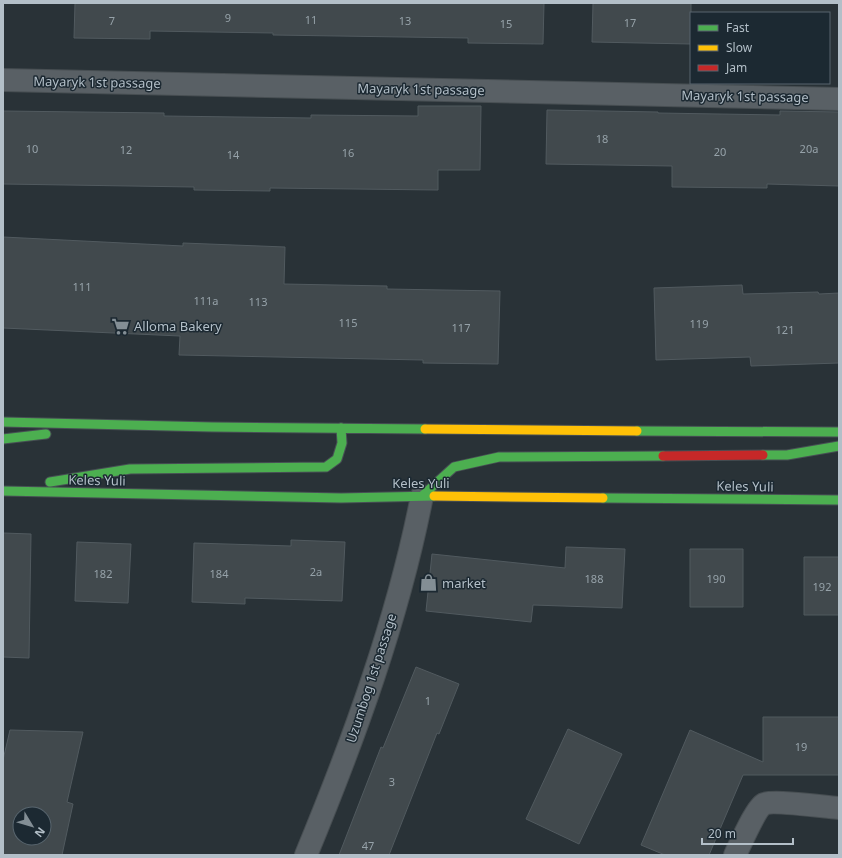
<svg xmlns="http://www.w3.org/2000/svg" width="842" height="858" font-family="'Noto Sans',sans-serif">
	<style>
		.building { fill: #41494d; stroke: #515a5f; fill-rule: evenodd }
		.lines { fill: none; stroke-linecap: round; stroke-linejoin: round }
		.street-casing { stroke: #474e52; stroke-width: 24 }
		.fast-casing { stroke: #474f54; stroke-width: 11 }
		.slow-casing { stroke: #474f54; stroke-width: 11 }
		.jam-casing { stroke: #474f54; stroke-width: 11 }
		.street { stroke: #596065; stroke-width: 22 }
		.fast { stroke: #4caf50; stroke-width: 9 }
		.slow { stroke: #ffc107; stroke-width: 9 }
		.jam { stroke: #c62828; stroke-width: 9 }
		.labels { text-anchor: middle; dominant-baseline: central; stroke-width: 3; stroke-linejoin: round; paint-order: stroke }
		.number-label { font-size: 11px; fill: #96a2a9 }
		.street-label { font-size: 13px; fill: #b3bfc8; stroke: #1c2932 }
		.poi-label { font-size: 13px; fill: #b3bfc8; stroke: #1c2932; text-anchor: start }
	</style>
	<rect width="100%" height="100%" fill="#293237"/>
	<path class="building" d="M75 3H544L543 44 468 43V38L273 35V33L150 31V39L74 38Z
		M593 3H691V44L592 42Z
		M418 106H481L480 170H438V190L270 188V191L194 190V187L3 184V111L164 113V116L311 118V115L418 116Z
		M547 110 658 112V113L780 115V111L839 112V186L767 184V188L672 187V166L546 164Z
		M3 237 183 246V243L285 247 284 284 387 286V289L500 291 498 364 423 363V360L179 355 180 336 3 328Z
		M742 285 743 294 818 292 819 294 839 293V363L751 366 750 357 656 360 654 288Z
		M3 533 31 534 29 658 3 657Z
		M291 540 345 542 342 601 245 598V604L192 602 194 543 291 546Z
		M77 542 131 544 128 603 75 601Z
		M566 547 625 549 622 608 533 605 531 622 426 611 432 554 565 568Z
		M690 549H743V607H690Z
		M804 557H839V615H804Z
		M416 667 459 684 439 734 437 733 389 855H339L381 747 383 748Z
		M763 717H839V775H743L709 855H665L641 845 690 730 763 762Z
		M568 729 622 754 579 844 526 819Z
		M10 730 83 732 67 802 73 804 62 855H3V760ZM20 814H44V838H20Z"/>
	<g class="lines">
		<defs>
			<path id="street" d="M3 80 839 99
				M306 855C354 739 398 619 422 496
				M735 855C740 845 756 808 764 804 772 800 827 807 839 808"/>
			<path id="fast" d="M3 422 212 427 425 429
				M637 431 839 432
				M3 439 46 434
				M763 455H787L839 446
				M50 482 130 469 326 467 337 459 342 443 341 428
				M3 491 341 498 434 496
				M422 496 454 467 499 457 663 456
				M603 498 839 500"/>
			<path id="slow" d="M425 429 637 431
				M434 496 603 498"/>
			<path id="jam" d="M663 456 763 455"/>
		</defs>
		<use href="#street" class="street-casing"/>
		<use href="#fast" class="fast-casing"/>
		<use href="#slow" class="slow-casing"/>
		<use href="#jam" class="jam-casing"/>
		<use href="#street" class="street"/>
		<use href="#fast" class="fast"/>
		<use href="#slow" class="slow"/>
		<use href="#jam" class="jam"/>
	</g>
	<defs>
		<symbol id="supermarket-bare" viewBox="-9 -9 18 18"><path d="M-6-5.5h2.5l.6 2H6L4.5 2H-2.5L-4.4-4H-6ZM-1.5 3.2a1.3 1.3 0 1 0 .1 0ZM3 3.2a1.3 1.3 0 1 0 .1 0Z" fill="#838e95" stroke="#1c2932" stroke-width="2.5" paint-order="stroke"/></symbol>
		<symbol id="shop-bare" viewBox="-9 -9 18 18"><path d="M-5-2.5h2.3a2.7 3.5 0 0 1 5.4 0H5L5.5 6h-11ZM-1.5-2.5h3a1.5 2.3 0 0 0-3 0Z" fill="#838e95" stroke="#1c2932" stroke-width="2.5" paint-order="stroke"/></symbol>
	</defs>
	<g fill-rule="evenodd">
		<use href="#supermarket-bare" x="108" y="314" width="25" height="25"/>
		<use href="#shop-bare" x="416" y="570" width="25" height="25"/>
	</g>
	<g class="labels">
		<g class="number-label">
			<text x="228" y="17">9</text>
			<text x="311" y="19">11</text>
			<text x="112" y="20">7</text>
			<text x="405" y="20">13</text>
			<text x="630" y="22">17</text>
			<text x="506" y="23">15</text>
			<text x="602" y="138">18</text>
			<text x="32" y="148">10</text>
			<text x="809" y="148">20a</text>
			<text x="126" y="149">12</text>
			<text x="720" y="151">20</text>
			<text x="348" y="152">16</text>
			<text x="233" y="154">14</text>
			<text x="82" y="286">111</text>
			<text x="206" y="300">111a</text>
			<text x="258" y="301">113</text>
			<text x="348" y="322">115</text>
			<text x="699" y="323">119</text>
			<text x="461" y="327">117</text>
			<text x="785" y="329">121</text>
			<text x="316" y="571">2a</text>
			<text x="103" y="573">182</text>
			<text x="219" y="573">184</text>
			<text x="594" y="578">188</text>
			<text x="716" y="578">190</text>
			<text x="822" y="586">192</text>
			<text x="428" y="700">1</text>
			<text x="801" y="746">19</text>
			<text x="392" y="781">3</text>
			<text x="368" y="845">47</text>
		</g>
		<g class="street-label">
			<text transform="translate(97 82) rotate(1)">Mayaryk 1st passage</text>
			<text transform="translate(421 89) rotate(1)">Mayaryk 1st passage</text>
			<text transform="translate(745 96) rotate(1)">Mayaryk 1st passage</text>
			<text transform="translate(97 480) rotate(1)">Keles Yuli</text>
			<text x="421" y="483">Keles Yuli</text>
			<text transform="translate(745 486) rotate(1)">Keles Yuli</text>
			<text transform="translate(371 678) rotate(-72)">Uzumbog 1st passage</text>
		</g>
		<g class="poi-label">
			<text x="134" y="326">Alloma Bakery</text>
			<text x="442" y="583">market</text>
		</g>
	</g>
	<rect width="842" height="858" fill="none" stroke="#b3bfc8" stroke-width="8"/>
	<rect x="690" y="12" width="140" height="72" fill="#1c2932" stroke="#58656e"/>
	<rect x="698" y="25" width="20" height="6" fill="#4caf50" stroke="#58656e"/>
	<text x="726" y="32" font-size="12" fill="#b3bfc8">Fast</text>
	<rect x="698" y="45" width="20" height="6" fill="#ffc107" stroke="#58656e"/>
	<text x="726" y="52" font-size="12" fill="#b3bfc8">Slow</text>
	<rect x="698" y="65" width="20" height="6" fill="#c62828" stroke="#58656e"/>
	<text x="726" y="72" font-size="12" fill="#b3bfc8">Jam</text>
	<g transform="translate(32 826) rotate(128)"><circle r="19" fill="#1c2932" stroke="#58656e"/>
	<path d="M0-3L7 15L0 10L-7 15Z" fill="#838e95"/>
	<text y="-6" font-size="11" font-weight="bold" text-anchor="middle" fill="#b3bfc8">N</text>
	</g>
	<path d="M702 838v6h91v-6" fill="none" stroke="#b3bfc8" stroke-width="2"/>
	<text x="708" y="838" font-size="12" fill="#b3bfc8" stroke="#1c2932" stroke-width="3" paint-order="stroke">20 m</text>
</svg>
